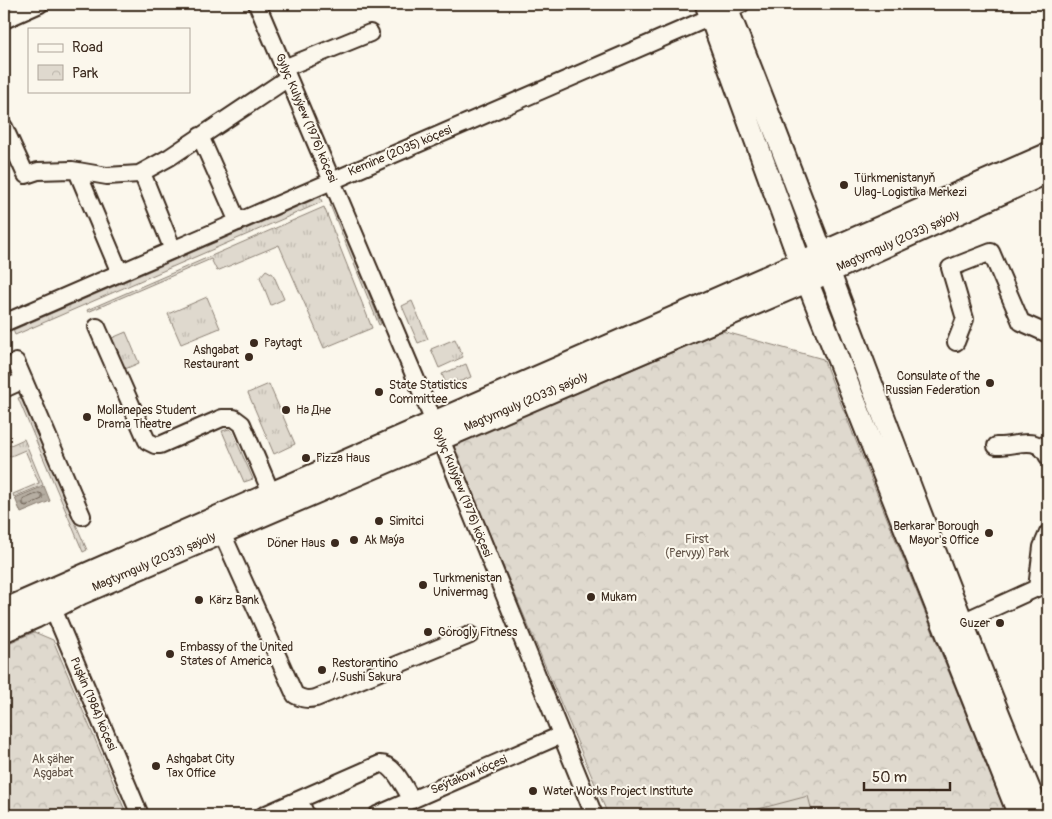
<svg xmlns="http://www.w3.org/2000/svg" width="1052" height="819" font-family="Pangolin,sans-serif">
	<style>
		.grass { fill: url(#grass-tufts); stroke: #8d8276 }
		.park { fill: url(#park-crowns); stroke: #8d8276 }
		.pitch { fill: #dfd9ce; stroke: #8d8276 }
		.water { fill: url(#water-ripples); stroke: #85796d }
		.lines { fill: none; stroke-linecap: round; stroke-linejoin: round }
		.shore { stroke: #6c5f53; stroke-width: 1 }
		.minor-casing { stroke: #3b2a1e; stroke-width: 20 }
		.major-casing { stroke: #3b2a1e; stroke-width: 25 }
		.minor { stroke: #fbf7ec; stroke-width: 16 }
		.major { stroke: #fbf7ec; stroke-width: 21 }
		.poi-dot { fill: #3b2a1e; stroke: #fbf7ec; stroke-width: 2 }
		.labels { text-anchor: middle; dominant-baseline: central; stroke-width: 4; stroke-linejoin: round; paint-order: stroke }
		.street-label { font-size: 12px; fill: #3b2a1e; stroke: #fbf7ec }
		.poi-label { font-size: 12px; fill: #3b2a1e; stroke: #fbf7ec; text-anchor: start }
		.park-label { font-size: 12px; fill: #64564a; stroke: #fbf7ec }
	</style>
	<defs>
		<pattern id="grass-tufts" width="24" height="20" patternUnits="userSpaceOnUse" patternTransform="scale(1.25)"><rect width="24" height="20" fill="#dfd9ce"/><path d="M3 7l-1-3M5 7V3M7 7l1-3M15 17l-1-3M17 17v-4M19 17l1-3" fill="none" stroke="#c0bab0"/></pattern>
		<pattern id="park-crowns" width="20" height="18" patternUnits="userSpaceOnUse" patternTransform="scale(1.25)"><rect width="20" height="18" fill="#dfd9ce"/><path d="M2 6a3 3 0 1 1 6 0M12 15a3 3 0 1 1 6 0" fill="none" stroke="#c0bab0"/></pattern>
		<pattern id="water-ripples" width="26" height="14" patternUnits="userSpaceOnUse" patternTransform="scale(1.25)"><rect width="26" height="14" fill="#b6aea2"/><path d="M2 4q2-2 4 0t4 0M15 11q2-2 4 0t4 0" fill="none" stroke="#958e83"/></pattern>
	</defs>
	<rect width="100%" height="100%" fill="#fbf7ec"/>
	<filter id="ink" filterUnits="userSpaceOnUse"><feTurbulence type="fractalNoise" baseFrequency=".02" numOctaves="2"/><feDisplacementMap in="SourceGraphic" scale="10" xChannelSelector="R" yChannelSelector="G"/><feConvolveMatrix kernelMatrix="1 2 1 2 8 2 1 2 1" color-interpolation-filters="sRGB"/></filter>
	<g filter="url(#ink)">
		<path class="grass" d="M320 197 322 202 15 335 13 330Z
			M333 204 381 324 379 325 330 205Z
			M324 207 372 328 324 348 279 245 217 271 211 259 88 312 87 310Z
			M266 270 273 274 284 299 271 305 260 277Z
			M207 297 220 328 181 344 168 314Z
			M412 301 428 339 418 343 402 306Z
			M126 332 139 363 125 369 112 338Z
			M455 339 463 357 439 368 431 349Z
			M466 364 471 377 447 387 442 374Z
			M269 384 295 444 274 454 248 393Z
			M21 397 87 550 83 552 18 398Z
			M229 429 232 431 253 479 244 482 222 431Z
			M24 439 43 485 14 497 13 494 39 483 25 450 4 459V448Z"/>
		<path class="park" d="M722 331 823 359 1004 809 994 815H608L453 447Z
			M34 632 53 640 127 815H4V645Z"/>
		<path class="pitch" d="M808 796 813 815H736Z"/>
		<path class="water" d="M44 486 50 501 21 513 15 498Z"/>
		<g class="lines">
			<path class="shore" d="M39 493 42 494V499L26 506 23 505V500Z"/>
			<defs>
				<path id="minor" d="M257 4 434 422 594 815
					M4 20 40 4
					M284 68 370 33
					M4 127 26 175 38 171 72 170 107 176 139 174 170 157 288 78
					M200 136 238 222
					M77 171 120 273
					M142 173 173 250
					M4 323 741 4
					M97 327 147 441 155 445H160L222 418H234L242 424 272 495
					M956 342 965 319 950 268 991 252 1021 322 1048 334
					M16 362 82 516
					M4 389 24 380
					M996 446C1016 447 1037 433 1048 457
					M222 533 295 695C303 699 307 700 316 698L470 635
					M49 599 140 815
					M962 622 1037 588 1042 547 1048 533
					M299 800 306 815
					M264 815 380 764C394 763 405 789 412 800
					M377 815 561 735"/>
				<path id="major" d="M706 4 807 281 1019 815
					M725 4C834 273 928 548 1040 815
					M4 610 1048 154
					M4 631 36 617 82 593 829 272 1048 172"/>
			</defs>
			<use href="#minor" class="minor-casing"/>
			<use href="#major" class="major-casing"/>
			<use href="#minor" class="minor"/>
			<use href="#major" class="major"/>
		</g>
	</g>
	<g class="poi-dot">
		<circle cx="844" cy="185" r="5"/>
		<circle cx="254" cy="343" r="5"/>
		<circle cx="249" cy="357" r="5"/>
		<circle cx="990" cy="383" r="5"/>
		<circle cx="379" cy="392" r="5"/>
		<circle cx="286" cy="410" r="5"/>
		<circle cx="87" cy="417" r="5"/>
		<circle cx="306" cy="458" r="5"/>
		<circle cx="379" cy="521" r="5"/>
		<circle cx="989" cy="533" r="5"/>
		<circle cx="354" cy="540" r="5"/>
		<circle cx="335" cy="543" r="5"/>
		<circle cx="423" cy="585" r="5"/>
		<circle cx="591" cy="597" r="5"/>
		<circle cx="199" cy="600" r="5"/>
		<circle cx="1000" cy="623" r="5"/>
		<circle cx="428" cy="632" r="5"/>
		<circle cx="170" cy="654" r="5"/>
		<circle cx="322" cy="670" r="5"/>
		<circle cx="156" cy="766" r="5"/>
		<circle cx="533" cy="791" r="5"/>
	</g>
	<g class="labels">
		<g class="street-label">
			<text transform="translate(306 118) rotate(67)">Gylyç Kulyýew (1976) köçesi</text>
			<text transform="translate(400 151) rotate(-23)">Kemine (2035) köçesi</text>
			<text transform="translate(898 241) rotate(-24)">Magtymguly (2033) şaýoly</text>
			<text transform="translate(526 402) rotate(-23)">Magtymguly (2033) şaýoly</text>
			<text transform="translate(462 492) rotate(68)">Gylyç Kulyýew (1976) köçesi</text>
			<text transform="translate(154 562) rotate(-23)">Magtymguly (2033) şaýoly</text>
			<text transform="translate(93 704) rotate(67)">Puşkin (1984) köçesi</text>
			<text transform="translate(469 775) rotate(-23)">Seýtakow köçesi</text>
		</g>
		<g class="poi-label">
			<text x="854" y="178">Türkmenistanyň<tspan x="854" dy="14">Ulag-Logistika Merkezi</tspan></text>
			<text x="264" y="343">Paytagt</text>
			<text x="239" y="350" text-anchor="end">Ashgabat<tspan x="239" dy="14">Restaurant</tspan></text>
			<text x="980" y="376" text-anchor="end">Consulate of the<tspan x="980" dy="14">Russian Federation</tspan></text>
			<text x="389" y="385">State Statistics<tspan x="389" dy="14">Committee</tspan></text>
			<text x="97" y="410">Mollanepes Student<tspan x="97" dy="14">Drama Theatre</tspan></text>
			<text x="296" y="410">На Дне</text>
			<text x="316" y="458">Pizza Haus</text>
			<text x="389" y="521">Simitci</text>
			<text x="979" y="526" text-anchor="end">Berkarar Borough<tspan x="979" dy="14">Mayor's Office</tspan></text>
			<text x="364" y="540">Ak Maýa</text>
			<text x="325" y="543" text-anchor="end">Döner Haus</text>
			<text x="433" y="578">Turkmenistan<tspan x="433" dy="14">Univermag</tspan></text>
			<text x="601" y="597">Mukam</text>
			<text x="209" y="600">Kärz Bank</text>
			<text x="990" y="623" text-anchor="end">Guzer</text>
			<text x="438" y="632">Görogly Fitness</text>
			<text x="180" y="647">Embassy of the United<tspan x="180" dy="14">States of America</tspan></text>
			<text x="332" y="663">Restorantino<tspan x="332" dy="14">/ Sushi Sakura</tspan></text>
			<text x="166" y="759">Ashgabat City<tspan x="166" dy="14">Tax Office</tspan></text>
			<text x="543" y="791">Water Works Project Institute</text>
		</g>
		<g class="park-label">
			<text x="697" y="539">First<tspan x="697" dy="14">(Pervyy) Park</tspan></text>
			<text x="53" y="759">Ak şäher<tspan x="53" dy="14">Aşgabat</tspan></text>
		</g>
	</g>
	<rect width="1052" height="819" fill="none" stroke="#fbf7ec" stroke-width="20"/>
	<rect x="10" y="10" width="1032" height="799" fill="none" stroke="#3b2a1e" stroke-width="2" filter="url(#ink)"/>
	<rect x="28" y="28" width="162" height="65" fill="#fbf7ec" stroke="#aea59a"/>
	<rect x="38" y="44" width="25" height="8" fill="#fbf7ec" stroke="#aea59a"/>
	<text x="72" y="52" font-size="15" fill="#3b2a1e">Road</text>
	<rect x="38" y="65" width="25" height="15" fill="url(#park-crowns)" stroke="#aea59a"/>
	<text x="72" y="78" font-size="15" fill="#3b2a1e">Park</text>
	<path d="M864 782v8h86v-8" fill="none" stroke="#3b2a1e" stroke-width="2.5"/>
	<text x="872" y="782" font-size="15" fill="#3b2a1e" stroke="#fbf7ec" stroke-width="4" paint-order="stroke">50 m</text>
</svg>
